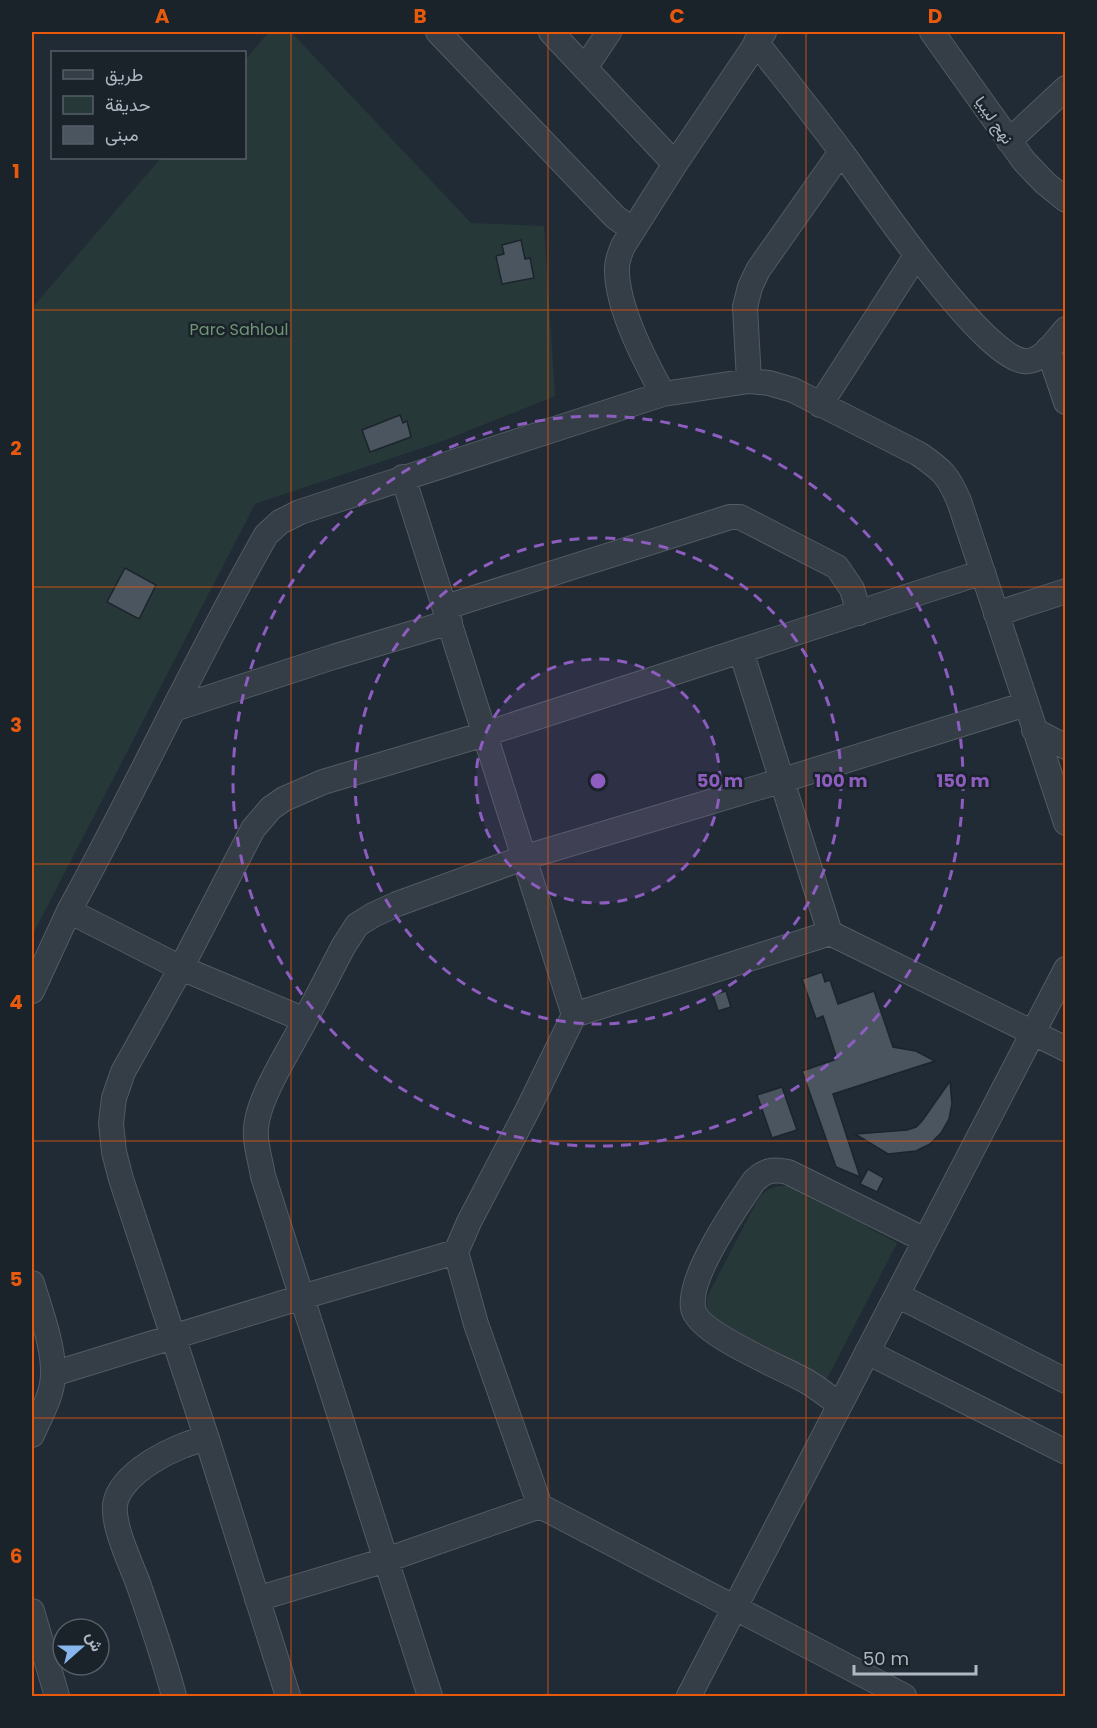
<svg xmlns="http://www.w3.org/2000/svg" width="1097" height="1728" font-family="Poppins,Vazirmatn,sans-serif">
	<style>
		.green { fill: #263938 }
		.building { fill: #4a5560; stroke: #1c242c; stroke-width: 1.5 }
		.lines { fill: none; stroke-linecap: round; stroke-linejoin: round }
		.minor-casing { stroke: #525b63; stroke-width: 26 }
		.minor { stroke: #353d46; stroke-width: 24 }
		.grid { fill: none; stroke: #e8590c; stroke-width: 1.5; stroke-opacity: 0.55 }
		.ring { fill: none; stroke: #8d5dc0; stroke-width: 3; stroke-dasharray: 10 8 }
		.labels { text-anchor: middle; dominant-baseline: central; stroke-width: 5; stroke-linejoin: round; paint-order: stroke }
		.street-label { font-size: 16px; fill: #afb8c2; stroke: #1a222a }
		.park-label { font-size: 16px; fill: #709676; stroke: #1a222a }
		.centre { fill: #8d5dc0; stroke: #1a222a; stroke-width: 3 }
		.ring-label { font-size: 18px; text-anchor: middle; font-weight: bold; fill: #8d5dc0; stroke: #1a222a; stroke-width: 5; stroke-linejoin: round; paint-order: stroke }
		.neatline { fill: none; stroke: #e8590c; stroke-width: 2 }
		.grid-label { font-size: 20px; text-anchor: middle; font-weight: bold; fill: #e8590c }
	</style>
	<rect width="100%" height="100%" fill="#212b35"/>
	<path class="green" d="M269 32H291L471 223 544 226 555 396 443 441 255 504 32 936V308L161 158H244L245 60Z
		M780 1186H790L799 1190 897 1243 825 1383 714 1325 706 1312 707 1297 757 1201C763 1192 769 1188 780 1186Z"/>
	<path class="building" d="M521 240 525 259 530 258 534 278 502 284 496 256 504 254 502 245Z
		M400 415 403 423 407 421 411 437 370 452 362 430Z
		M125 568 156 585 139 619 107 602Z
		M822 972 825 982 830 980 838 1004 874 991 893 1047 916 1051 935 1061 833 1094 860 1177 836 1167 802 1071 837 1059 823 1016 816 1019 802 979Z
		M726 991 731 1007 718 1011 713 995Z
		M950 1081 952 1104 949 1119 941 1133 930 1144 916 1151 888 1154 855 1134 907 1130 916 1127 922 1121Z
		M782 1087 797 1130 772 1138 757 1095Z
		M868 1169 884 1178 877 1192 860 1184Z"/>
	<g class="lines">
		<defs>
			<path id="minor" d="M438 32 615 217 633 230
				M551 32 675 164
				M932 32 1024 161 1045 183 1066 200
				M756 42C785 79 815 116 843 154 872 193 981 356 1024 361 1042 363 1055 341 1066 329
				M585 68 609 32
				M1009 141 1066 88
				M1048 349 1066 402
				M749 381 745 307 750 287 758 270 841 152
				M663 394C645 361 616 306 617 268 617 260 620 253 623 246L675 164 764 32
				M820 405 916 256
				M403 477 574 1015 527 1111 469 1222 456 1252 476 1324 540 1506 904 1696
				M446 607 730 517H740L837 567 852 589 859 613
				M996 614 1066 591
				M741 651 830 933 1066 1049
				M174 709 333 657 450 622
				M1034 730 1066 747
				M32 991 69 911
				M574 1015 830 933
				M305 1020 343 947 357 925 373 915 397 904 526 857 780 781 1026 704
				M32 1283C40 1309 54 1347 53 1374 53 1395 40 1416 32 1435
				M897 1295 1066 1381
				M867 1352 1066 1452
				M53 1374 302 1297 456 1252
				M840 1405C829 1397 818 1388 806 1381 783 1368 696 1333 693 1308 688 1276 736 1207 754 1181 765 1170 773 1169 788 1172L925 1240
				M540 1506 386 1560 263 1176C260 1158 253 1138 257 1121 262 1092 291 1047 305 1020L181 968 69 911C137 787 196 658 266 535L280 522 300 512 663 394 749 381 769 383 793 390 919 454C942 470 948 475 959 501L1066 823
				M257 1599 386 1560 430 1696
				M32 1611 57 1696
				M174 1696C164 1658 151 1621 138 1583 130 1562 113 1527 115 1505 119 1473 178 1443 207 1439
				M288 1696 207 1439 121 1179 114 1152 111 1123 114 1098 123 1072 181 968 253 829 271 808 284 799 323 782 485 734 983 572
				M689 1696 1066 969"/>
		</defs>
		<use href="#minor" class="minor-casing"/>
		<use href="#minor" class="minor"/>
	</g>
	<path class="grid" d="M291 32V1696M548 32V1696M806 32V1696M32 310H1066M32 587H1066M32 864H1066M32 1141H1066M32 1418H1066"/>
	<circle cx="598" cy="781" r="122" fill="#8d5dc0" fill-opacity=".12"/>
	<g class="ring">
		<circle cx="598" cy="781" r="122"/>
		<circle cx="598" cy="781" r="243"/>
		<circle cx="598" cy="781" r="365"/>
	</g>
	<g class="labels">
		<g class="street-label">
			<text transform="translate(994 120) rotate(55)">نهج ليبيا</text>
		</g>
		<g class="park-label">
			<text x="239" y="329">Parc Sahloul</text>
		</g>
	</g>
	<circle cx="598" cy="781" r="9" class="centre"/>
	<g class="ring-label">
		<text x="720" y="787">50 m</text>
		<text x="841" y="787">100 m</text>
		<text x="963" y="787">150 m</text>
	</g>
	<rect width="1097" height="1728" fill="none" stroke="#1a222a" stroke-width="66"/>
	<rect x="51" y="51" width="195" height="108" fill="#1a222a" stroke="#565e67" stroke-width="1.5"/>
	<rect x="63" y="70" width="30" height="9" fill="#353d46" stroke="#565e67" stroke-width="1.5"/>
	<text x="105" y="81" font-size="18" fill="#afb8c2">طريق</text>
	<rect x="63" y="96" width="30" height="18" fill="#263938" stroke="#565e67" stroke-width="1.5"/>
	<text x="105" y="111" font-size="18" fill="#afb8c2">حديقة</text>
	<rect x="63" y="126" width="30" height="18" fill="#4a5560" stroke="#565e67" stroke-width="1.5"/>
	<text x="105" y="141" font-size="18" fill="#afb8c2">مبنى</text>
	<g transform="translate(81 1647) rotate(69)"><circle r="28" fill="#1a222a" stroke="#565e67" stroke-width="1.5"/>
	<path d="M0-4.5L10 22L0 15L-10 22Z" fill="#88b6ee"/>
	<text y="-9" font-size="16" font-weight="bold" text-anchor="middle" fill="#afb8c2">ش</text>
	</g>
	<path d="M854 1665v9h122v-9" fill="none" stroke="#afb8c2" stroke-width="3"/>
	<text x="863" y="1665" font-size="18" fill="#afb8c2" stroke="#1a222a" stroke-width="4.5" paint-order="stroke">50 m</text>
	<rect x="33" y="33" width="1031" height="1662" class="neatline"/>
	<g class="grid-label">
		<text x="162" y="23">A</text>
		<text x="420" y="23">B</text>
		<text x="677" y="23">C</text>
		<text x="935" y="23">D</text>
		<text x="16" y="178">1</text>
		<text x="16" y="455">2</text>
		<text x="16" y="732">3</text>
		<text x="16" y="1009">4</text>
		<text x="16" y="1286">5</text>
		<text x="16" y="1563">6</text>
	</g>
</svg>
